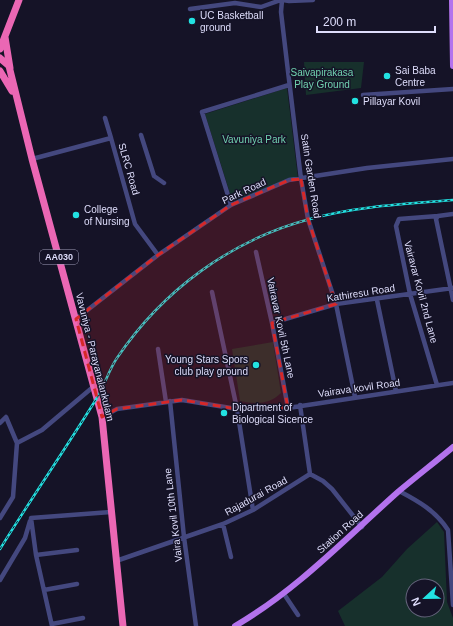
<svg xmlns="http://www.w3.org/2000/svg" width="453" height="626" font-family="Helvetica,sans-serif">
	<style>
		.green { fill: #17302c; fill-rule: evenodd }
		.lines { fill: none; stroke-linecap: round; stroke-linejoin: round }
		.minor { stroke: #44487f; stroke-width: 4.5 }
		.major { stroke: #b372ed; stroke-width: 6 }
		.highway { stroke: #eb67b4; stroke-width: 7 }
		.rail-casing { stroke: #22e2e2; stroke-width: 2.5 }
		.rail { stroke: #151327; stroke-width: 1; stroke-dasharray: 3; stroke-linecap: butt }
		.marked { fill: #d62828; fill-opacity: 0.2; stroke: #d62828; stroke-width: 3; stroke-dasharray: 8 5; stroke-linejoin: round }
		.poi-dot { fill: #22e2e2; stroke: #151327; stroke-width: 1.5 }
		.labels { text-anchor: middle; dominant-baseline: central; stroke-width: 3; stroke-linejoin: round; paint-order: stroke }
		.shield { fill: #151327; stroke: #a2a0bb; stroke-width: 1 }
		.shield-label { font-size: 9px; font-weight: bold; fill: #deddfb }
		.poi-label { font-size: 10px; fill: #deddfb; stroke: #151327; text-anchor: start }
		.park-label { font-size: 10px; fill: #71d2b0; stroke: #151327 }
		.street-label { font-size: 10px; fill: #deddfb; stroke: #151327 }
	</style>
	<rect width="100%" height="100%" fill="#151327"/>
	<path class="green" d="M304 62H364L361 88 306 95Z
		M287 88 298 178 233 203 205 114Z
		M273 342 281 393C269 405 255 404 240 401L232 349Z
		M437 522 444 532 447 602 453 618V626H345L338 611 382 577 407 549ZM413 586H437V610H413Z"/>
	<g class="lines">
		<path class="minor" d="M282 0 281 12 287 63 301 179 308 219 336 304 355 397
			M283 0 289 1 313 0
			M190 9 235 3 261 7 281 0
			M363 95 453 89
			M105 118 111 138
			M141 135 154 176 164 183
			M32 159 111 138 135 224 158 255
			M231 205 202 112 289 85
			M453 214 438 216 436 219 453 300
			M256 252 272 323 288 408
			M212 292 237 409 253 510
			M377 300 396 391
			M76 319 158 255 231 205 289 180 367 168 453 159
			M272 323 336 304 453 288
			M158 349 166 402
			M437 385 410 294 396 226 399 219 438 216
			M170 401 184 537 196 626
			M300 405 310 474
			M102 417 117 409 182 400 237 409 288 408 453 383
			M0 423 6 417 17 443
			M399 491C418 501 436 511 448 530L453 605
			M0 518 13 497 17 443 42 430 93 387
			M223 524 231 557
			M36 555 77 550
			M116 561 223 524 253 510 310 474 323 481 332 489 362 527
			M0 580 25 538 30 521
			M44 590 77 584
			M284 594 298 615
			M52 624 83 618
			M52 626 36 555 31 518 111 512"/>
		<path class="major" d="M452 0 453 66
			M235 626C297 590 346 538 399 491 417 476 435 462 453 447"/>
		<path class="highway" d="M5 37 10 68
			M0 49 19 0
			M0 58 9 66 32 159 102 417 123 626
			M0 71 12 91"/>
		<defs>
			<path id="rail" d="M0 549C31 499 64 451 95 401 104 388 108 371 117 358 163 290 231 240 310 219 357 206 405 204 453 200"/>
		</defs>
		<use href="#rail" class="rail-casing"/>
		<use href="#rail" class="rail"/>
	</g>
	<path class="marked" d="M301 179 308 219 336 304 272 323 288 408 237 409 182 400 117 409 102 417 76 319 158 255 231 205 289 180Z"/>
	<g class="poi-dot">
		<circle cx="192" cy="21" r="4"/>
		<circle cx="387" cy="76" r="4"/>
		<circle cx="355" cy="101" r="4"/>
		<circle cx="76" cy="215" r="4"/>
		<circle cx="256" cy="365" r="4"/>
		<circle cx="224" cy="413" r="4"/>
	</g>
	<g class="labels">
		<rect class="shield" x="40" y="250" width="38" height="14" rx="3"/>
		<g class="shield-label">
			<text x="59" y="257">AA030</text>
		</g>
		<g class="poi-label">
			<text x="200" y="15">UC Basketball<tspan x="200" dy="12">ground</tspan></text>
			<text x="395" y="70">Sai Baba<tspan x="395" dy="12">Centre</tspan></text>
			<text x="363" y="101">Pillayar Kovil</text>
			<text x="84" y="209">College<tspan x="84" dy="12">of Nursing</tspan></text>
			<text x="248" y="359" text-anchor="end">Young Stars Spors<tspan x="248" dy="12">club play ground</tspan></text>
			<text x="232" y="407">Dipartment of<tspan x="232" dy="12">Biological Sicence</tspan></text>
		</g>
		<g class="park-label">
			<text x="322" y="72">Saivapirakasa<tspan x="322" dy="12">Play Ground</tspan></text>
			<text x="254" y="139">Vavuniya Park</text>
		</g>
		<g class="street-label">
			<text transform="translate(129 169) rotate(74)">SLRC Road</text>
			<text transform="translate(311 176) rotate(81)">Satin Garden Road</text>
			<text transform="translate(244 191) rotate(-25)">Park Road</text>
			<text transform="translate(421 292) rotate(75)">Vairavar Kovil 2nd Lane</text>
			<text transform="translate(361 293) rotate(-9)">Kathiresu Road</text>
			<text transform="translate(281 328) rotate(78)">Vairavar Kovil 5th Lane</text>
			<text transform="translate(95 357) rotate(76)">Vavuniya - Parayanalankulam</text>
			<text transform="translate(359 388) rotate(-8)">Vairava kovil Road</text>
			<text transform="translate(256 496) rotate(-29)">Rajadurai Road</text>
			<text transform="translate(173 515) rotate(-97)">Vaira Kovil 10th Lane</text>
			<text transform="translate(340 532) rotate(-42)">Station Road</text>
		</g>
	</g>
	<g transform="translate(425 598) rotate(248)"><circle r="19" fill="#151327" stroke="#65647c"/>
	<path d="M0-3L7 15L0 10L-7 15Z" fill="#22e2e2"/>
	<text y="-6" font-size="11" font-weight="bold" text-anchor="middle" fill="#deddfb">N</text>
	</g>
	<path d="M317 26v6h118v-6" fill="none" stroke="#deddfb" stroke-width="2"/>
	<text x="323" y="26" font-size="12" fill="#deddfb" stroke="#151327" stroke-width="3" paint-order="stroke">200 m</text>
</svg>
